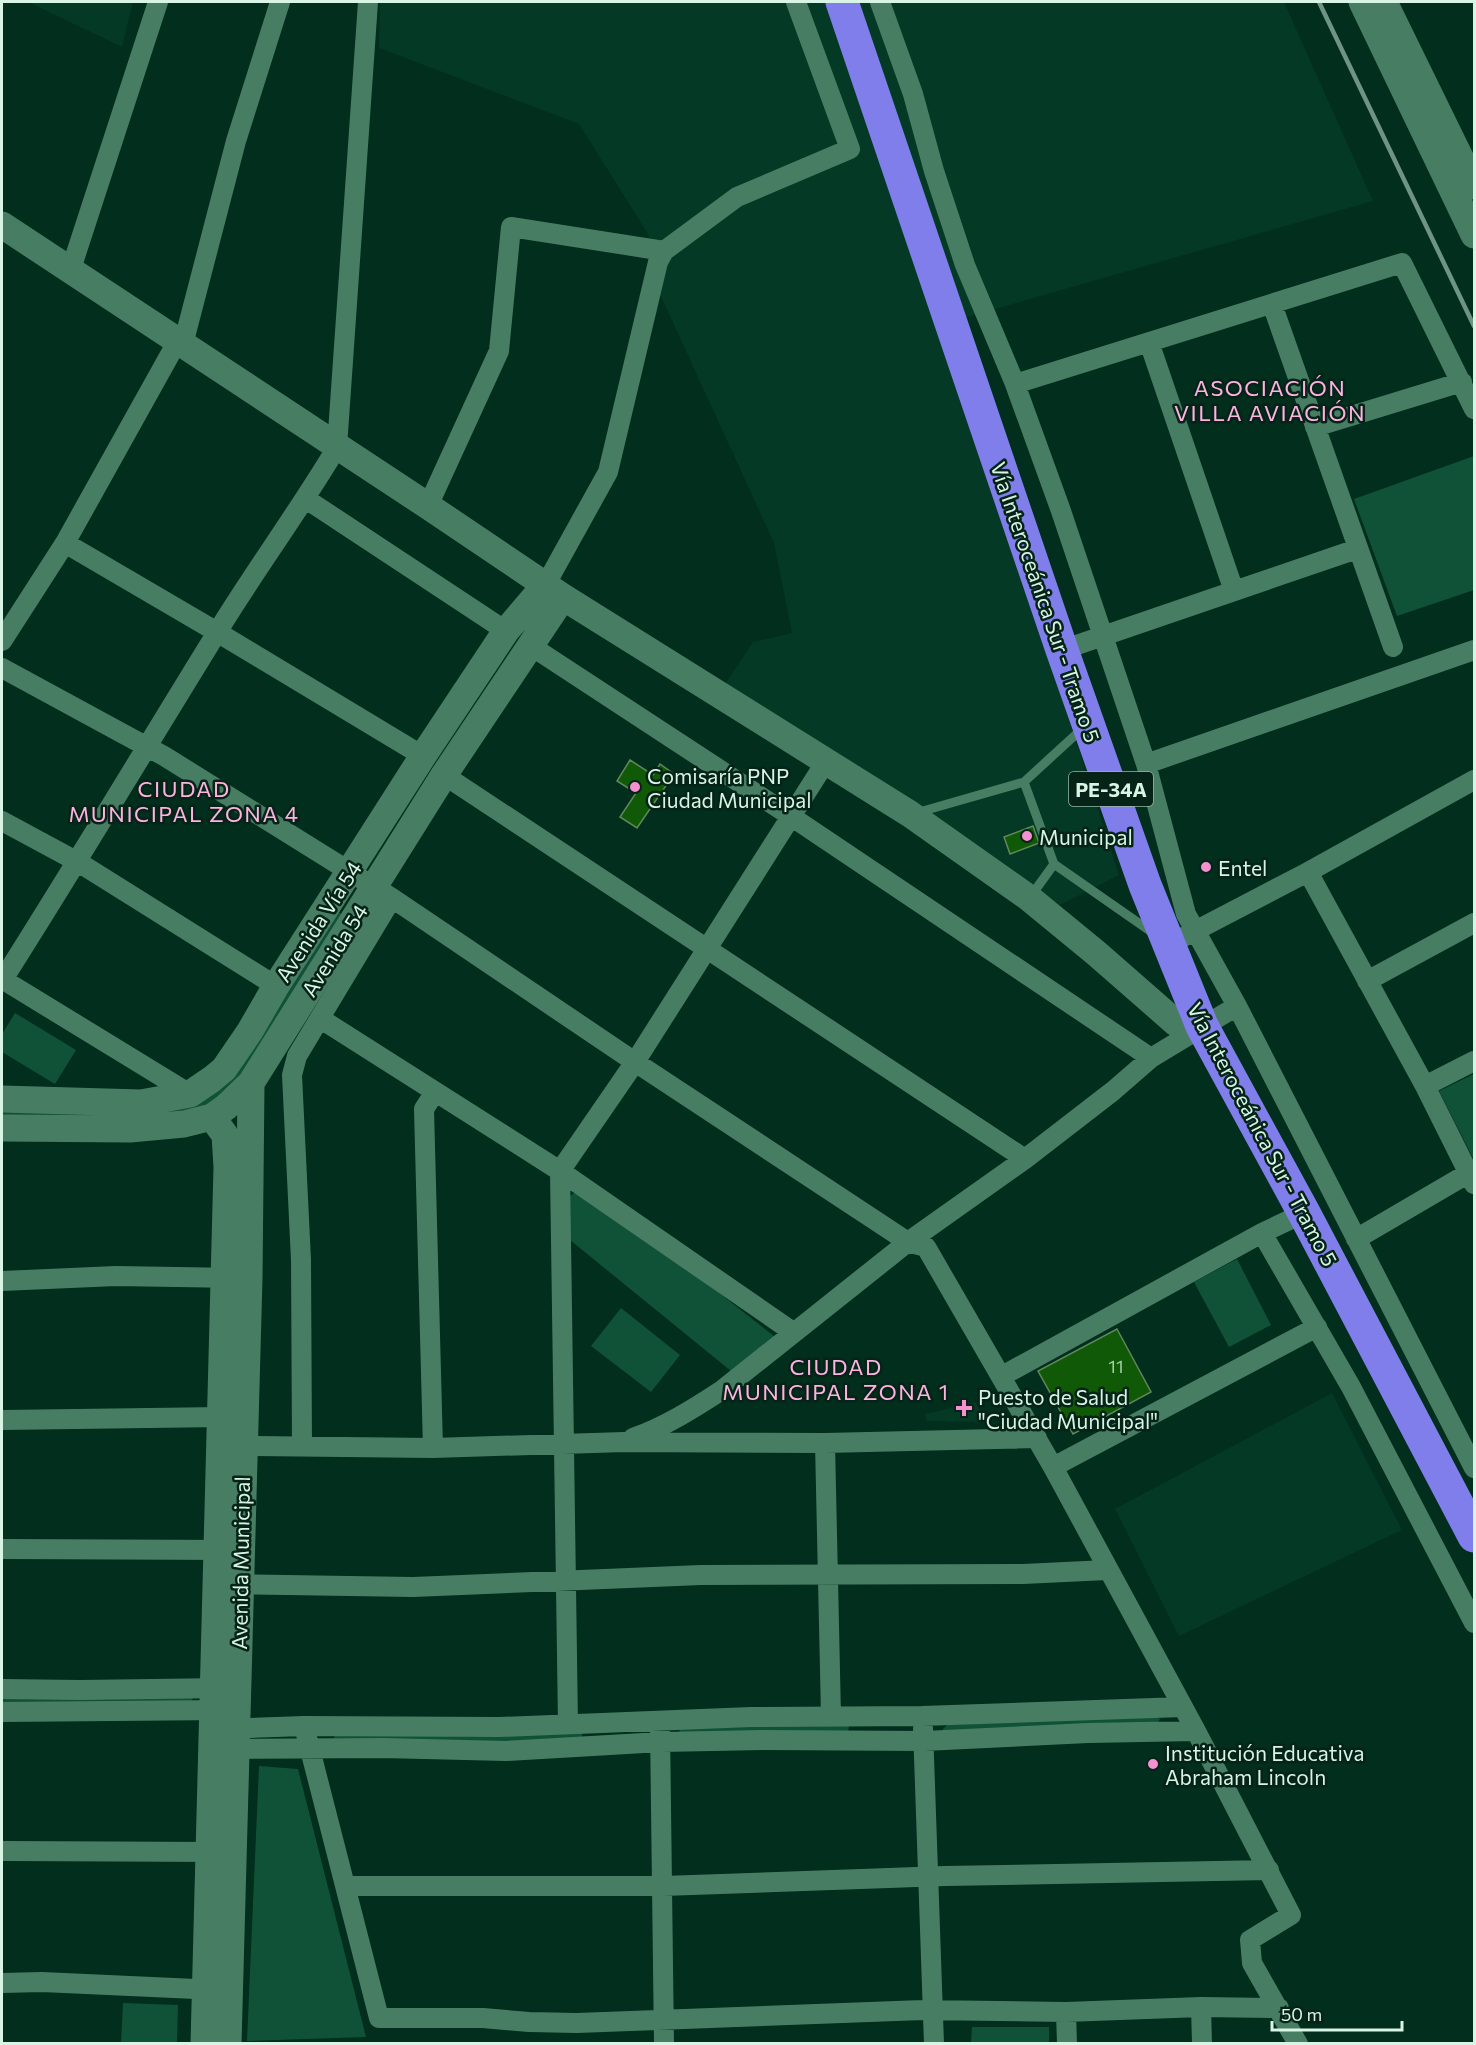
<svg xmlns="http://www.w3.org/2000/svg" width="1476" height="2045" font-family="Commissioner,sans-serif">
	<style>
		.built { fill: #043925 }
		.green { fill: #105238 }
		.building { fill: #105a07; stroke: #62865d; stroke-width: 1.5 }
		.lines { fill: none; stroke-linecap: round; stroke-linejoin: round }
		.lane { stroke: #477e63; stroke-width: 9 }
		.street { stroke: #477e63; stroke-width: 20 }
		.secondary { stroke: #477e63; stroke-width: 27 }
		.highway { stroke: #807eeb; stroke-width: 33 }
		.rail { stroke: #6f9483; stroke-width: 4.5 }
		.poi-dot { fill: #f591d1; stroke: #052316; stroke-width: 2 }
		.labels { text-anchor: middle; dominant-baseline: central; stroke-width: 5; stroke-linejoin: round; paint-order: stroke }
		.number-label { font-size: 18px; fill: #a5cead }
		.shield { fill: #052316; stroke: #98b5a6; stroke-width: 1.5 }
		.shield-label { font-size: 20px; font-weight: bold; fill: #d7f4e4 }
		.street-label { font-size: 21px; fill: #d7f4e4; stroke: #052316 }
		.poi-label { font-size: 21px; fill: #d7f4e4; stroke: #052316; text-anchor: start }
		.neighbourhood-label { font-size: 22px; letter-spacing: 1.5px; fill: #fbb3df; stroke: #052316 }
	</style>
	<rect width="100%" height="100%" fill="#012e1d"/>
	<path class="built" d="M28 2H133L122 47Z
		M380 2H1284L1373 201 943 324 1119 875 1060 905 893 791 725 684 753 642 792 633 774 543 659 292 648 234 579 124 379 48Z
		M1332 1393 1402 1530 1179 1636 1115 1509Z
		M976 1402 985 1422 926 1421 925 1414Z"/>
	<path class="green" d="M1474 456V590L1397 616 1354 499Z
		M336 911 344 915 241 1078 218 1099 187 1115 2 1120V1110L184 1106Z
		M15 1013 76 1050 55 1084 2 1052V1034Z
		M1474 1074V1157L1473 1158 1439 1091Z
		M576 1192 704 1281 775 1337 731 1371 570 1240 568 1197Z
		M1237 1259 1271 1325 1229 1347 1194 1282Z
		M621 1308 680 1355 651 1392 591 1346Z
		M2 1697H193L192 1701 2 1706Z
		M1090 1717H1157L1160 1719 1158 1722 944 1732 943 1729 947 1725Z
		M849 1725 848 1734H681L679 1732 681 1727Z
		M582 1732V1740L515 1743 334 1738 335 1735 394 1734 474 1737Z
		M259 1766 298 1769 366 2037 247 2041Z
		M123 2003 178 2005 177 2043H121Z
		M972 2027H1049V2043H971Z"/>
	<path class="building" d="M630 760 653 775 660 764 674 774 637 828 620 817 636 793 617 781Z
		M1033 826 1039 843 1010 854 1004 837Z
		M1117 1329 1151 1392 1073 1434 1038 1371Z"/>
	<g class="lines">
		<path class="lane" d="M1084 727 1024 782 1054 864 1153 933
			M916 813 1024 782
			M1031 896 1054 864"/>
		<path class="street" d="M880 2 913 94 934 171 965 265 1015 384 1061 511 1146 764 1186 914 1237 1006 1474 1468
			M70 272 158 2
			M1272 304 1393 647
			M1149 342 1234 591
			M1015 384 1402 263 1474 409
			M1315 427 1462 382
			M306 499 506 631
			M428 506 499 351 511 227 664 251
			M65 543 217 632 423 756
			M546 584 608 472 658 262 664 251 737 197 850 149 796 2
			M2 641 65 543 177 342 186 333 236 141 280 2
			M531 646 792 817 1151 1058
			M1062 650 1357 549
			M2 668 164 756 392 898 635 1062 908 1242 926 1247 1053 1467 1196 1731 1291 1915 1250 1940 1252 1963 1298 2044
			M1146 764 1474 650
			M444 775 1025 1159
			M2 821 78 862 276 986
			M1308 872 1425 1086 1474 1184
			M1170 944 1308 872 1474 780
			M2 979 190 1094
			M2 981C75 866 145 749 216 634 255 570 299 511 337 447L368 2
			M1367 981 1474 923
			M321 1019 560 1171 793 1332
			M1425 1086 1474 1061
			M1262 1233 1351 1387 1474 1623
			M1356 1239 1474 1170
			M2 1281 116 1276 237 1278
			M1002 1376 1262 1233 1304 1213
			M2 1420 222 1417 243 1446 433 1448 624 1442 825 1443 1037 1438
			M633 1438C666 1426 693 1409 722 1390L908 1242 1025 1159 1113 1091 1151 1058 1237 1006
			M825 1443 831 1716
			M302 1447 301 1260 292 1075 297 1056 392 898
			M433 1448 424 1109 435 1092
			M1053 1467 1317 1327
			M2 1549 229 1550
			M228 1584 413 1587 701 1575 1023 1574 1107 1570
			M2 1689 80 1690 225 1688
			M2 1712 224 1710
			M568 1725 560 1171 635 1062 825 763
			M304 1726 379 2018H483L529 2022 577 2023 923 2010 1066 2012 1201 2007 1279 2008
			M660 1728 664 2044
			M923 1728 934 2044
			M223 1729 304 1726 499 1727 751 1717 922 1716 1183 1707
			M224 1749 383 1748 506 1751 661 1742 763 1740 924 1741 1088 1733 1196 1731
			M2 1851 222 1852
			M346 1886H663L945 1876 1269 1870
			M2 1983 42 1982 218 1990
			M1201 2007 1202 2044
			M1066 2012 1067 2044"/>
		<path class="secondary" d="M1362 2 1474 235
			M1384 2 1474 186
			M2 225 428 506 563 597 910 814 1029 898 1096 953 1176 1023 1202 1026
			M2 1099 141 1103 190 1094 212 1079 224 1069 250 1031 276 986 423 756 506 631 546 584
			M2 1128 130 1129 184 1124 212 1117 226 1107 251 1083 444 775 563 597
			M204 2044 227 1167 225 1135 212 1117
			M228 2044 249 1278 251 1083"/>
		<path class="highway" d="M842 2 1062 650 1145 885 1202 1026 1304 1213 1474 1536"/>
		<path class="rail" d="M1319 2 1474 326"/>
	</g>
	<g class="poi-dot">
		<circle cx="635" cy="787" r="6"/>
		<circle cx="1027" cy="836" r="6"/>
		<circle cx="1206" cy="867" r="6"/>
		<path d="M961 1399h6v6h6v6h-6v6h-6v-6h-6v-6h6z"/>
		<circle cx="1153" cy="1764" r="6"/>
	</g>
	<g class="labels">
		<g class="number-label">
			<text x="1116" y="1366">11</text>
		</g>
		<rect class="shield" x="1069" y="772" width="84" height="34" rx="4.5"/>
		<g class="shield-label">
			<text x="1111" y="789">PE-34A</text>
		</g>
		<g class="street-label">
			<text transform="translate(1046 602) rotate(71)">Vía Interoceánica Sur - Tramo 5</text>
			<text transform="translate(318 921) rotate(-57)">Avenida Vía 54</text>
			<text transform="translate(334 950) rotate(-58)">Avenida 54</text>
			<text transform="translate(1263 1134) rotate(62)">Vía Interoceánica Sur - Tramo 5</text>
			<text transform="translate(240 1563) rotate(-89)">Avenida Municipal</text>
		</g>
		<g class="poi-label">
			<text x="647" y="775">Comisaría PNP<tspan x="647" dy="24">Ciudad Municipal</tspan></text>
			<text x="1039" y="836">Municipal</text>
			<text x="1218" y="867">Entel</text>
			<text x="978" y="1396">Puesto de Salud<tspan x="978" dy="24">"Ciudad Municipal"</tspan></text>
			<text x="1165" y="1752">Institución Educativa<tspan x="1165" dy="24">Abraham Lincoln</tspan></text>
		</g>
		<g class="neighbourhood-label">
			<text x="1270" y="387">ASOCIACIÓN<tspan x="1270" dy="25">VILLA AVIACIÓN</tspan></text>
			<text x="184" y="788">CIUDAD<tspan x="184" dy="25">MUNICIPAL ZONA 4</tspan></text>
			<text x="836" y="1366">CIUDAD<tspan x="836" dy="25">MUNICIPAL ZONA 1</tspan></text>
		</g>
	</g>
	<rect width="1476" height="2045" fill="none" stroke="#d7f4e4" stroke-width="6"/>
	<path d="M1272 2021v9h130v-9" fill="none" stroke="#d7f4e4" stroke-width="3"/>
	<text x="1281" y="2021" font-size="18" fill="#d7f4e4" stroke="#052316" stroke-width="4.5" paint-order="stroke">50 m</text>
</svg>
